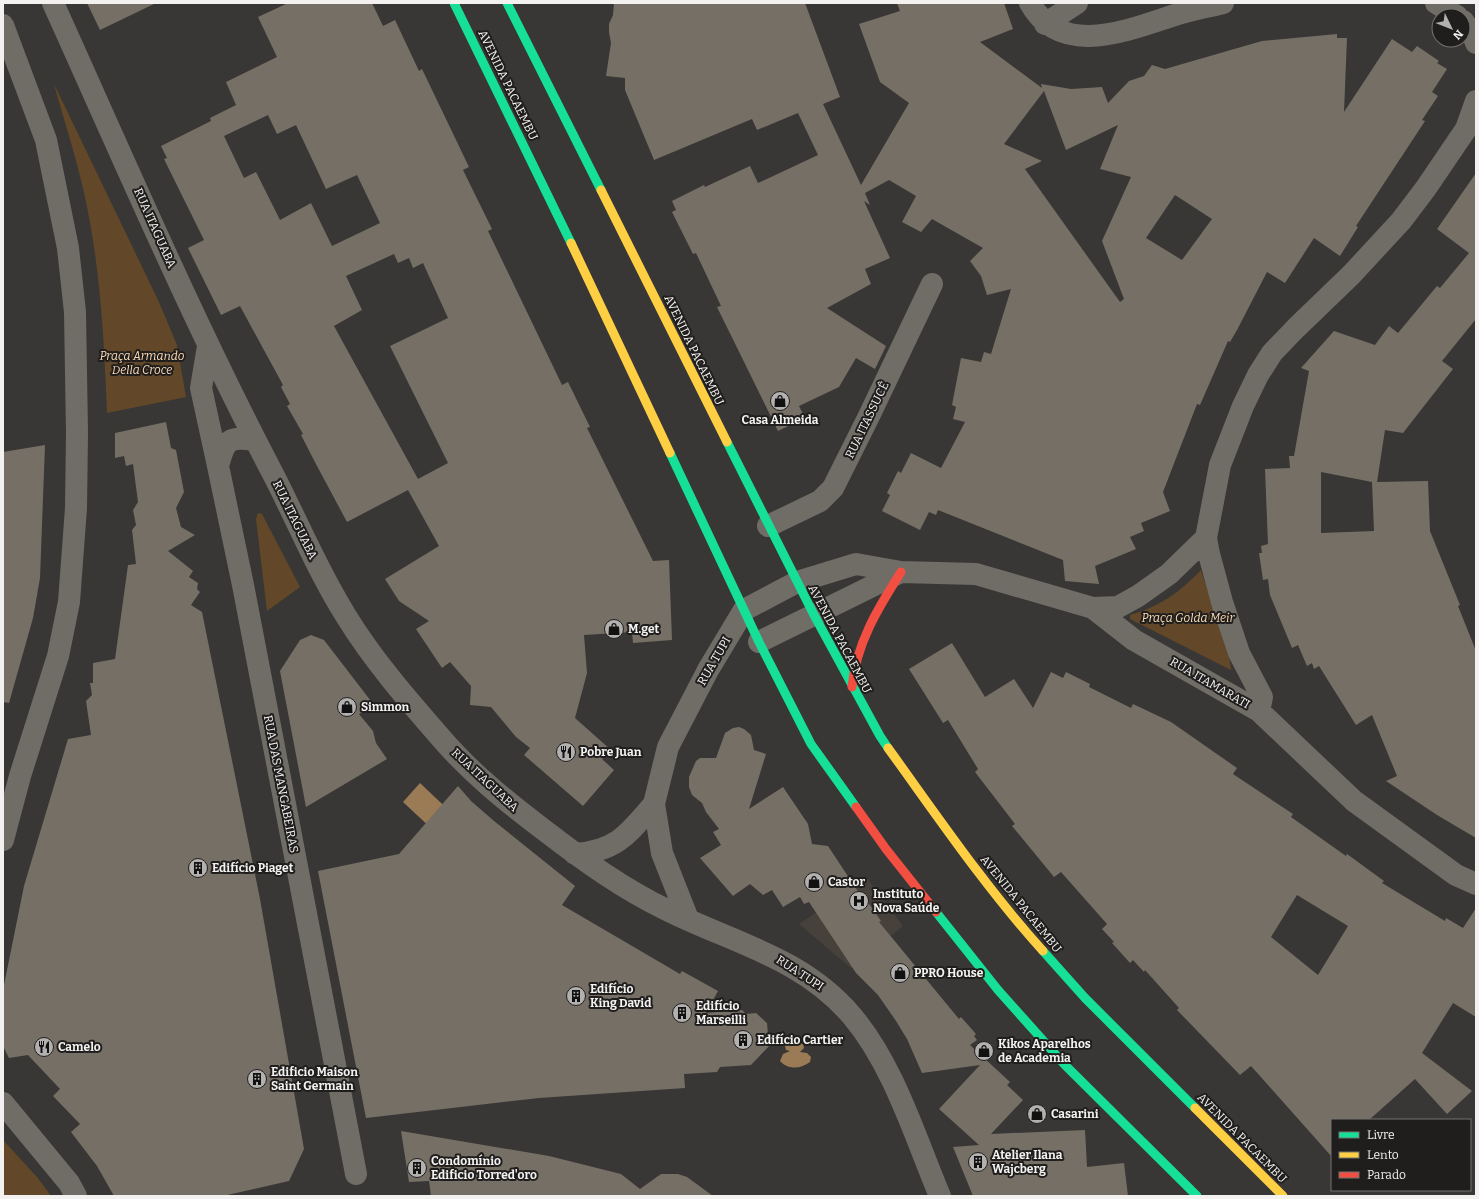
<svg xmlns="http://www.w3.org/2000/svg" width="1479" height="1199" font-family="Bitter,serif">
	<style>
		.built { fill: #46413b }
		.green { fill: #624828 }
		.water { fill: #9b7b56 }
		.building { fill: #766f65; fill-rule: evenodd }
		.lines { fill: none; stroke-linecap: round; stroke-linejoin: round }
		.street { stroke: #706d67; stroke-width: 22 }
		.fast { stroke: #16e098; stroke-width: 9 }
		.slow { stroke: #ffcf43; stroke-width: 9 }
		.jam { stroke: #f24e42; stroke-width: 9 }
		.labels { text-anchor: middle; dominant-baseline: central; stroke-width: 4; stroke-linejoin: round; paint-order: stroke }
		.street-label { font-size: 12px; fill: #f3f2f0; stroke: #1f1e1d }
		.park-label { font-size: 12px; font-style: italic; fill: #fbdab5; stroke: #1f1e1d }
		.poi-label { font-size: 12px; font-weight: bold; fill: #f3f2f0; stroke: #1f1e1d; text-anchor: start }
	</style>
	<rect width="100%" height="100%" fill="#383735"/>
	<path class="built" d="M867 878 903 926 851 968 799 924Z"/>
	<path class="green" d="M54 84 158 300 177 345 186 397 107 413C104 336 100 259 82 184 74 150 63 117 54 84Z
		M258 513 262 514 300 587 267 611 256 519Z
		M1201 570 1230 661 1231 670 1130 619V615C1161 606 1180 592 1201 570Z
		M3 1140 37 1177 51 1196H3Z"/>
	<path class="water" d="M420 783 479 839 462 857 403 802Z
		M795 1041 803 1044 804 1048 800 1052 807 1053 811 1057 810 1062C801 1069 788 1070 780 1061L783 1054 790 1051 786 1050 785 1046 790 1042Z"/>
	<path class="building" d="M87 3H156L100 30Z
		M288 3H372L383 26 395 20 419 71 422 69 469 167 463 170 492 229 488 231 562 385 568 382 590 427 587 428 653 561 669 560 672 640 633 643 632 632 584 635 587 673 575 718 611 750 602 759 614 770 583 806 524 755 530 748 516 737 491 707 470 705 471 686 450 662 442 668 416 629 429 621 399 601 385 579 439 546 408 490 347 522 317 466 301 435 303 434 287 406 290 404 281 387 283 385 240 306 221 315 188 248 204 240 164 159 167 158 161 146 211 121 210 118 236 105 226 82 277 57 258 17ZM268 115 277 134 296 125 326 189 357 175 380 223 332 246 311 203 280 220 256 172 244 178 224 136ZM394 254 398 263 409 258 413 268 423 263 448 318 390 346 448 463 418 479 334 326 362 310 346 276Z
		M614 3H805L840 97 823 104 861 185 909 103 880 82 859 24 900 11 897 3H1004L1013 29 980 42 1042 88 1041 84 1071 89 1102 87 1108 103 1129 81 1144 76 1152 65 1165 69 1262 41 1337 34V38H1347L1344 112 1392 39 1412 52 1417 46 1439 61 1437 63 1447 69 1432 92 1438 96 1422 120 1425 121 1356 226 1358 227 1340 256 1314 238 1285 283 1267 272 1237 330 1230 342 1228 341 1200 405 1197 404 1163 492 1170 511 1141 523 1144 531 1130 537 1136 549 1095 566 1099 584 1065 581 1063 560 938 510 936 515 929 512 920 530 882 511 890 495 887 493 898 471 901 473 911 453 941 468 965 422 953 419 956 407 952 405 961 358 981 362 984 352 991 354 1011 289 987 295 981 276 970 261 983 248 932 219 921 232 902 222 916 196 889 180 865 193 870 205 864 201 890 258 865 269 871 284 827 308 886 346 875 369 856 358 839 387 799 406 805 418 778 431 717 307 721 306 696 253 693 254 672 212 676 210 672 201 704 185 705 187 750 166 758 183 818 155 798 113 757 130 752 119 654 160 625 90V78L606 76 611 43 609 32V24L613 15ZM1044 91 1066 150 1118 125 1100 169 1131 177 1102 241 1124 299 1120 302 1025 169 1042 161 1004 144ZM1175 195 1212 219 1182 260 1146 238Z
		M1476 173V319L1442 361 1453 369 1403 433 1385 430 1377 482 1428 481 1430 531 1460 605 1458 606 1476 651V838L1437 815 1386 781 1397 776 1372 715 1356 725 1319 666 1314 669 1312 663 1307 666 1298 645 1292 648 1270 595 1268 579 1263 580 1259 553H1262L1261 546 1268 544 1265 469 1290 468 1289 456H1294L1309 371 1301 368 1334 331 1375 345 1389 326 1398 333 1437 286 1440 288 1469 253 1437 229ZM1321 472 1372 482 1374 531 1321 533Z
		M166 422 171 448 176 450 184 492 176 508 181 527 195 535 168 551 193 571 189 577 198 583 197 589 200 592 191 605 202 612 260 899 304 1149 289 1181 223 1196H114L97 1166 71 1132 80 1124 53 1096 60 1089 28 1055 9 1058 3 1046V990L24 886 68 739 91 735 86 701 92 695 90 683H93V663L115 659 128 565 136 564 132 530 136 525 133 510 138 502 133 464 126 466 124 456 115 458V433Z
		M45 445 40 578 33 618 9 703 3 702V452Z
		M311 635 324 640 374 705 359 714 373 731 376 743 387 759 306 807 280 671 300 640Z
		M952 643 985 697 1014 679 1033 708 1051 672 1063 678 1066 672 1090 684 1089 687 1131 708 1133 704 1171 722 1237 768 1233 774 1293 814 1291 817 1346 856 1347 854 1384 881 1382 883 1445 921 1446 918 1463 928 1476 908V1017L1453 1003 1422 1053 1472 1091 1447 1114 1415 1079 1369 1120H1332V1157L1251 1066 1240 1075 1177 1010 1179 1008 1145 970 1144 972 1133 960 1130 963 1112 943 1114 942 1102 929 1107 924 1061 872 1054 877 1012 826 1015 824 975 772 978 769 948 720 943 723 909 669ZM1297 895 1348 926 1318 975 1271 937Z
		M739 727 744 729 751 735 754 750 766 754 749 809 783 787 808 824 812 844 828 846 863 899 865 898 881 921 879 922 959 1019 961 1017 976 1034 974 1036 977 1040 970 1045 1010 1082 1007 1085 1023 1100 991 1134 1085 1130 1087 1167 1124 1163 1128 1196H973L953 1147 979 1145 939 1109 980 1065 922 1073 907 1039 896 1021 878 995 856 973 809 902 804 904 800 897 783 907 772 890 763 895 750 884 733 896 700 858 721 845 713 832 719 829 706 812 702 803 692 795 689 787V777L696 761 700 758H716L725 733 733 728Z
		M458 786 471 801 494 821 575 886 562 905 680 974 682 971 718 991 706 1013 742 1010 746 1014 756 1013 767 1023 769 1046 751 1065 720 1067 717 1072 684 1074 685 1088 539 1098 366 1118 318 871 399 854Z
		M401 1131 549 1156 621 1174 640 1189 661 1174H678L687 1177 713 1196H431L429 1181 409 1182Z"/>
	<g class="lines">
		<path class="street" d="M53 3C124 160 192 319 272 472 297 520 317 570 346 616 373 660 407 699 441 738 471 773 507 802 544 830 583 860 623 889 667 910 733 943 802 957 852 1016 894 1066 915 1137 940 1196
			M1030 3C1061 59 1128 30 1175 15 1190 10 1207 7 1223 3
			M1436 3 1457 16
			M1463 21 1473 35 1476 43
			M1045 24 1077 3
			M3 25 46 140 68 248 75 312 77 433 76 508 69 602 58 656 20 776 3 840
			M208 346 201 388 218 466C225 440 228 436 255 440
			M218 466 243 585 356 1174
			M768 526 820 501 833 488 869 416 932 284
			M1093 608 1118 607 1138 596 1169 574 1206 538
			M759 642 901 572
			M1259 711 1262 697 1239 653 1222 602 1209 554 1206 538 1220 465 1243 406 1258 375 1272 353 1296 328 1351 275 1401 221 1426 188 1466 129 1476 101
			M575 854C617 851 628 834 654 804
			M688 919 662 853 654 804 668 747 708 670 744 610 797 582 856 564 901 572 976 574 1093 608 1134 640 1259 711 1354 801 1456 875 1476 884
			M3 1103 69 1183 76 1196"/>
		<path class="fast" d="M454 3 571 243
			M507 3 601 190
			M727 442 814 615 880 736 888 748
			M670 453 759 642 811 744 856 807
			M936 912 998 990 1065 1065 1197 1196
			M1043 951 1085 998 1195 1108"/>
		<path class="slow" d="M601 190 727 442
			M571 243 670 453
			M888 748C938 817 986 888 1043 951
			M1195 1108 1283 1196"/>
		<path class="jam" d="M852 687C856 644 878 608 901 572
			M856 807 886 849 936 912"/>
	</g>
	<defs>
		<symbol id="shop-disc" viewBox="-11 -11 22 22"><circle r="9.5" fill="#b2b1af" stroke="#1f1e1d"/><path d="M-5-2.5h2.3a2.7 3.5 0 0 1 5.4 0H5L5.5 6h-11ZM-1.5-2.5h3a1.5 2.3 0 0 0-3 0Z" fill="#111"/></symbol>
		<symbol id="restaurant-disc" viewBox="-11 -11 22 22"><circle r="9.5" fill="#b2b1af" stroke="#1f1e1d"/><path d="M-5-6h1v4h1v-4h1v4h1v-4h1v5L-1.5 .5V6h-2V.5L-5-1ZM5-6V6H3V1.5H1.5Q1.5-4 5-6Z" fill="#111"/></symbol>
		<symbol id="building-disc" viewBox="-11 -11 22 22"><circle r="9.5" fill="#b2b1af" stroke="#1f1e1d"/><path d="M-4-6H4V6H1V3H-1V6H-4ZM-2.5-4.3h1.7v1.8h-1.7ZM.8-4.3h1.7v1.8H.8ZM-2.5-1h1.7V.8h-1.7ZM.8-1h1.7V.8H.8Z" fill="#111"/></symbol>
		<symbol id="hospital-disc" viewBox="-11 -11 22 22"><circle r="9.5" fill="#b2b1af" stroke="#1f1e1d"/><path d="M-5-5h3v3.5h4V-5h3V5h-3V1.5h-4V5h-3Z" fill="#111"/></symbol>
	</defs>
	<g fill-rule="evenodd">
		<use href="#shop-disc" x="769" y="390" width="22" height="22"/>
		<use href="#shop-disc" x="603" y="618" width="22" height="22"/>
		<use href="#shop-disc" x="336" y="696" width="22" height="22"/>
		<use href="#restaurant-disc" x="555" y="741" width="22" height="22"/>
		<use href="#building-disc" x="187" y="857" width="22" height="22"/>
		<use href="#shop-disc" x="803" y="871" width="22" height="22"/>
		<use href="#hospital-disc" x="848" y="890" width="22" height="22"/>
		<use href="#shop-disc" x="889" y="962" width="22" height="22"/>
		<use href="#building-disc" x="565" y="985" width="22" height="22"/>
		<use href="#building-disc" x="671" y="1002" width="22" height="22"/>
		<use href="#building-disc" x="732" y="1029" width="22" height="22"/>
		<use href="#restaurant-disc" x="33" y="1036" width="22" height="22"/>
		<use href="#shop-disc" x="973" y="1040" width="22" height="22"/>
		<use href="#building-disc" x="246" y="1068" width="22" height="22"/>
		<use href="#shop-disc" x="1026" y="1103" width="22" height="22"/>
		<use href="#building-disc" x="967" y="1151" width="22" height="22"/>
		<use href="#building-disc" x="406" y="1157" width="22" height="22"/>
	</g>
	<g class="labels">
		<g class="street-label">
			<text transform="translate(508 85) rotate(64)">AVENIDA PACAEMBU</text>
			<text transform="translate(155 228) rotate(66)">RUA ITAGUABA</text>
			<text transform="translate(694 350) rotate(64)">AVENIDA PACAEMBU</text>
			<text transform="translate(867 420) rotate(-64)">RUA ITASSUCÊ</text>
			<text transform="translate(295 520) rotate(64)">RUA ITAGUABA</text>
			<text transform="translate(840 639) rotate(62)">AVENIDA PACAEMBU</text>
			<text transform="translate(714 661) rotate(-60)">RUA TUPI</text>
			<text transform="translate(1210 683) rotate(30)">RUA ITAMARATI</text>
			<text transform="translate(485 780) rotate(43)">RUA ITAGUABA</text>
			<text transform="translate(281 784) rotate(79)">RUA DAS MANGABEIRAS</text>
			<text transform="translate(1021 904) rotate(51)">AVENIDA PACAEMBU</text>
			<text transform="translate(800 973) rotate(33)">RUA TUPI</text>
			<text transform="translate(1242 1138) rotate(45)">AVENIDA PACAEMBU</text>
		</g>
		<g class="park-label">
			<text x="142" y="356">Praça Armando<tspan x="142" dy="14">Della Croce</tspan></text>
			<text x="1188" y="618">Praça Golda Meir</text>
		</g>
		<g class="poi-label">
			<text x="780" y="420" text-anchor="middle">Casa Almeida</text>
			<text x="628" y="629">M.get</text>
			<text x="361" y="707">Simmon</text>
			<text x="580" y="752">Pobre Juan</text>
			<text x="212" y="868">Edifício Piaget</text>
			<text x="828" y="882">Castor</text>
			<text x="873" y="894">Instituto<tspan x="873" dy="14">Nova Saúde</tspan></text>
			<text x="914" y="973">PPRO House</text>
			<text x="590" y="989">Edifício<tspan x="590" dy="14">King David</tspan></text>
			<text x="696" y="1006">Edifício<tspan x="696" dy="14">Marseilli</tspan></text>
			<text x="757" y="1040">Edifício Cartier</text>
			<text x="998" y="1044">Kikos Aparelhos<tspan x="998" dy="14">de Academia</tspan></text>
			<text x="58" y="1047">Camelo</text>
			<text x="271" y="1072">Edificio Maison<tspan x="271" dy="14">Saint Germain</tspan></text>
			<text x="1051" y="1114">Casarini</text>
			<text x="992" y="1155">Atelier Ilana<tspan x="992" dy="14">Wajcberg</tspan></text>
			<text x="431" y="1161">Condomínio<tspan x="431" dy="14">Edificio Torred'oro</tspan></text>
		</g>
	</g>
	<rect width="1479" height="1199" fill="none" stroke="#f3f2f0" stroke-width="8"/>
	<rect x="1331" y="1119" width="140" height="72" fill="#1f1e1d" stroke="#747371"/>
	<rect x="1339" y="1132" width="20" height="6" fill="#16e098" stroke="#747371"/>
	<text x="1367" y="1139" font-size="12" fill="#f3f2f0">Livre</text>
	<rect x="1339" y="1152" width="20" height="6" fill="#ffcf43" stroke="#747371"/>
	<text x="1367" y="1159" font-size="12" fill="#f3f2f0">Lento</text>
	<rect x="1339" y="1172" width="20" height="6" fill="#f24e42" stroke="#747371"/>
	<text x="1367" y="1179" font-size="12" fill="#f3f2f0">Parado</text>
	<g transform="translate(1451 28) rotate(133)"><circle r="19" fill="#1f1e1d" stroke="#747371"/>
	<path d="M0-3L7 15L0 10L-7 15Z" fill="#b2b1af"/>
	<text y="-6" font-size="11" font-weight="bold" text-anchor="middle" fill="#f3f2f0">N</text>
	</g>
</svg>
